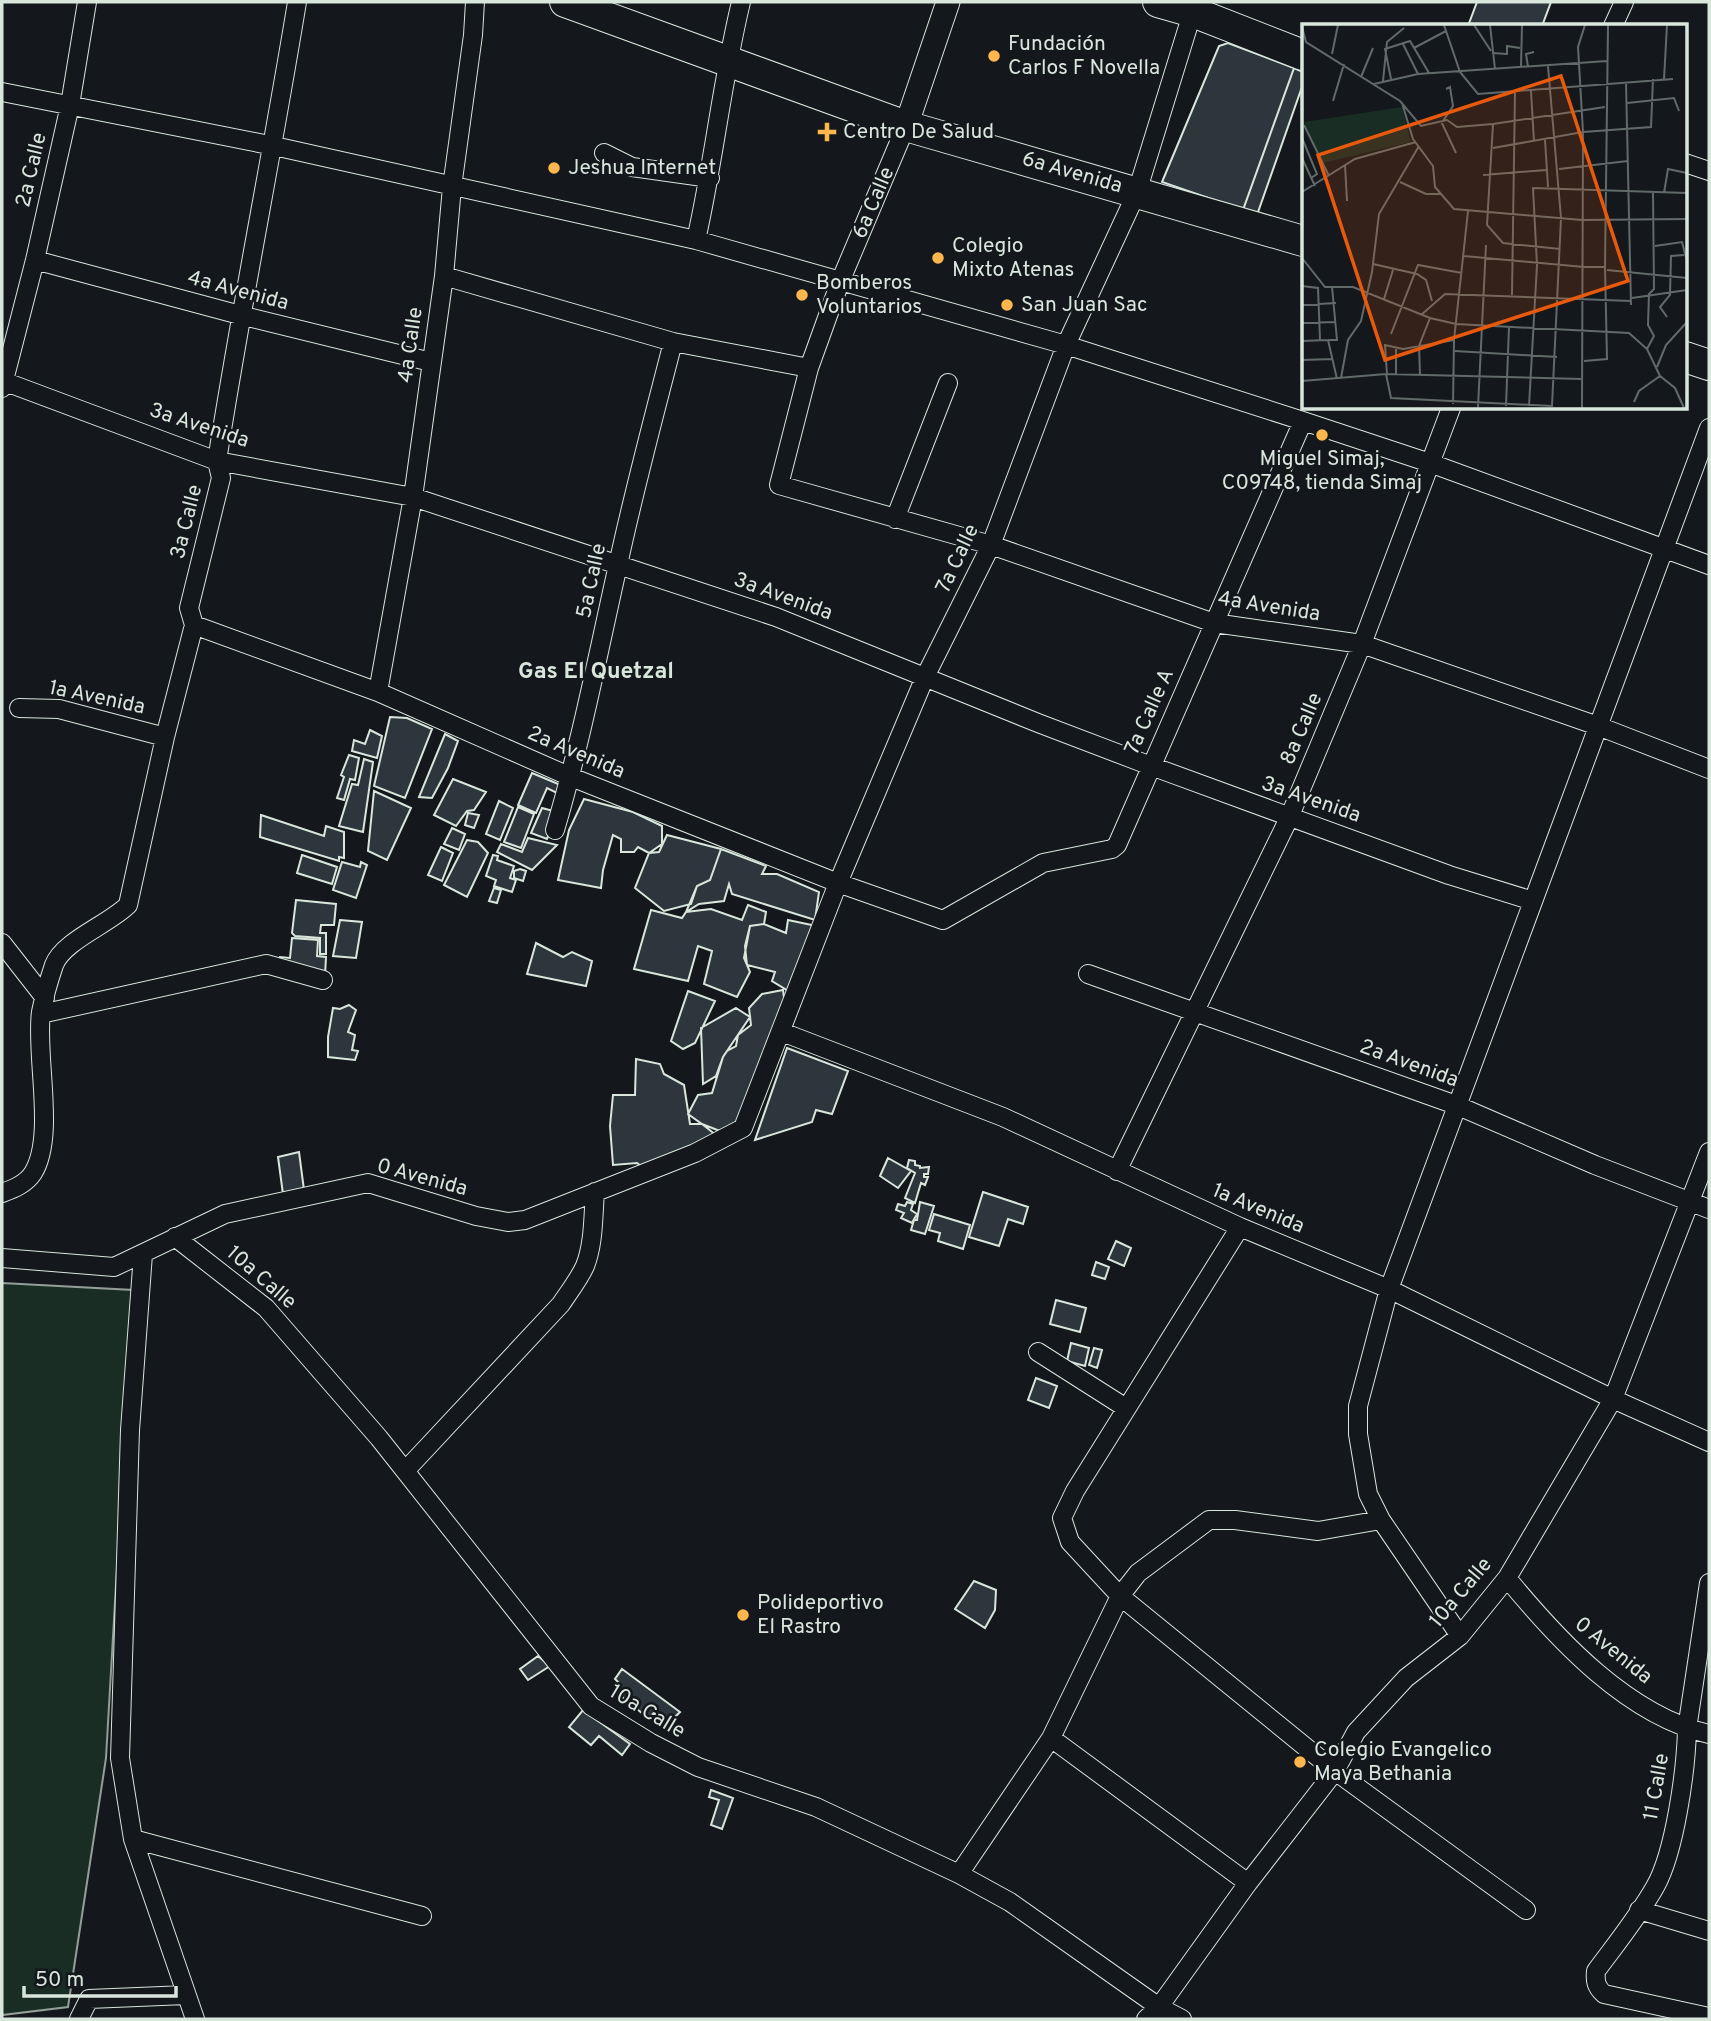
<svg xmlns="http://www.w3.org/2000/svg" width="1711" height="2021" font-family="Overpass,sans-serif">
	<style>
		.green { fill: #1a2d24; stroke: #939e99; stroke-width: 2 }
		.building { fill: #2c363c; stroke: #d8e6dc; stroke-width: 2 }
		.lines { fill: none; stroke-linecap: round; stroke-linejoin: round }
		.minor-casing { stroke: #d8e6dc; stroke-width: 20 }
		.tertiary-casing { stroke: #d8e6dc; stroke-width: 25 }
		.primary-casing { stroke: #d8e6dc; stroke-width: 32 }
		.minor { stroke: #14181c; stroke-width: 18 }
		.tertiary { stroke: #14181c; stroke-width: 23 }
		.primary { stroke: #14181c; stroke-width: 30 }
		.poi-dot { fill: #ffb74d; stroke: #14181c; stroke-width: 2.5 }
		.labels { text-anchor: middle; dominant-baseline: central; stroke-width: 5; stroke-linejoin: round; paint-order: stroke }
		.poi-label { font-size: 21px; fill: #d8e6dc; stroke: #14181c; text-anchor: start }
		.street-label { font-size: 21px; fill: #d8e6dc; stroke: #14181c }
		.neighbourhood-label { font-size: 23px; font-weight: bold; fill: #d8e6dc; stroke: #14181c }
		.inset-road { fill: none; stroke: #626a69; stroke-width: 2 }
		.view { fill: #e8590c; fill-opacity: 0.15; stroke: #e8590c; stroke-width: 3.5 }
		.inset-edge { fill: none; stroke: #d8e6dc; stroke-width: 3.5 }
	</style>
	<rect width="100%" height="100%" fill="#14181c"/>
	<path class="green" d="M2 1283 133 1290 106 1758 68 2007 2 2015Z"/>
	<path class="building" d="M1477 2H1551L1542 26H1468Z
		M1228 43 1294 68 1243 210 1162 182 1219 46Z
		M1294 68 1303 72V84L1257 215 1243 210Z
		M390 717 407 718 432 729 405 798 374 786Z
		M370 730 382 736 377 758 352 751 354 740 365 744Z
		M445 734 458 741 448 768 432 798 419 797Z
		M349 755 359 758 355 780 350 779 344 800 337 798 344 777 341 775Z
		M364 759 373 762 363 832 339 826 352 784 358 785Z
		M532 773 563 786 559 794 547 788 536 813 518 805Z
		M453 779 486 792 474 810 467 811 456 826 434 815Z
		M374 791 411 808 387 860 368 851Z
		M584 799 633 812 662 826V844L649 853 638 847 634 852H621V839L613 835 603 870 601 888 558 880 569 830Z
		M499 801 513 808 500 840 486 834Z
		M518 807 534 814 521 848 504 842Z
		M542 808 557 812 547 839 531 833Z
		M468 813 479 815 474 828 465 825Z
		M261 815 324 836 326 826 344 832V858L339 857V861L260 837Z
		M452 828 465 834 459 850 444 844Z
		M667 835 721 849 710 880 697 886 691 904 664 911 635 888 649 853 659 852Z
		M528 838 557 845 532 870 497 852 501 844 522 852Z
		M467 840 478 842 488 853 467 897 444 885Z
		M441 847 453 853 442 881 428 875Z
		M721 849 766 866 762 874H777L819 892 815 920 732 894 729 884 724 901 699 904 686 912 697 886 710 880Z
		M302 855 337 867 332 884 297 873Z
		M493 855 498 856 497 860 514 866 510 878 516 880 512 892 494 886 496 880 486 876Z
		M342 862 360 867 361 862 367 865 356 898 333 890Z
		M520 869 526 871 523 881 514 878V871Z
		M494 888 501 890 497 903 489 901Z
		M296 900 336 904 334 925H321L320 933H326V954H320V938L295 936 292 933Z
		M748 905 766 912 764 924 750 926 744 958 750 972 737 997 704 984 712 951 698 946 688 981 634 969 651 910 682 918 686 912 711 909 742 920Z
		M340 920 362 922 356 958 333 956Z
		M788 920 821 927 795 995 772 981 775 972 747 965 745 946 750 926 764 924 786 933Z
		M292 938 318 940 317 956 326 957 325 976 279 964 280 957 290 958Z
		M536 943 563 957 572 952 592 961 586 986 527 974Z
		M783 990 785 1005 753 1088 730 1135 702 1124 688 1114 698 1095 712 1093 723 1057 727 1051 736 1046 738 1035 751 1025 749 1008 762 994Z
		M688 991 715 1001 695 1043 683 1049 671 1041Z
		M349 1005 356 1010 348 1032 355 1035 352 1050 358 1051 355 1060 328 1057V1037L333 1008 340 1009Z
		M736 1008 750 1017 723 1057 716 1076 703 1084 701 1028Z
		M787 1048 848 1071 832 1114 816 1110 812 1122 755 1140Z
		M636 1059 660 1064 664 1074 684 1085 690 1124H702L716 1135 649 1172 637 1163 613 1165 610 1126 613 1095H635Z
		M299 1152 304 1190 283 1194 278 1157Z
		M888 1158 911 1171 898 1188 880 1176Z
		M909 1160 915 1161V1165L920 1166V1168L929 1167 928 1174H924V1177H928L925 1185 921 1183 915 1203 905 1198 915 1173 907 1168Z
		M983 1192 1028 1207 1023 1224 1008 1219 999 1246 969 1237Z
		M907 1202 913 1204 911 1210 917 1214 912 1223 901 1218 904 1213 896 1210 898 1204 905 1206Z
		M920 1202 934 1206 925 1234 911 1230 914 1220H917Z
		M934 1214 970 1225 963 1249 938 1241 940 1233 929 1230Z
		M1116 1241 1131 1248 1124 1266 1108 1259Z
		M1096 1262 1109 1267 1105 1279 1092 1275Z
		M1056 1300 1086 1308 1080 1332 1050 1324Z
		M1071 1343 1089 1348 1085 1366 1067 1361Z
		M1094 1348 1102 1350 1097 1368 1089 1365Z
		M1036 1378 1057 1386 1049 1408 1028 1400Z
		M974 1581 996 1590 995 1610 985 1628 955 1609Z
		M538 1656 550 1666 528 1680 520 1669Z
		M622 1669 680 1712 669 1723 654 1713 648 1718 617 1693 621 1685 615 1679Z
		M583 1710 630 1744 622 1755 599 1736 591 1745 569 1727Z
		M711 1790 733 1798 722 1829 711 1825 719 1800 709 1797Z"/>
	<g class="lines">
		<defs>
			<path id="minor" d="M1613 26 1624 2
				M2 92 274 146 696 240 1066 345 1303 421 1430 463 1709 565
				M906 126 840 282 809 368 779 485 991 545 1214 623 1362 644 1598 726 1709 769
				M604 153 632 167 710 178
				M1685 163 1709 171
				M696 240C714 161 722 80 741 2
				M35 260 240 315 431 362
				M444 276 673 342 809 368
				M3 381 217 461 413 497 776 617 1038 723 1151 766 1449 875 1533 901
				M2 388 35 260 70 105 87 2
				M895 519 948 383
				M194 625 378 692 571 777 838 883 943 920 1043 863 1112 849 1117 845 1303 421
				M378 692 413 497 444 276 452 187 473 35 475 2
				M19 708 59 709 165 737
				M555 830C581 742 598 654 618 565 634 490 654 416 673 342
				M2 943 45 998
				M1088 974 1456 1105 1595 1165 1709 1209
				M41 1014 266 964 323 980
				M782 1032 1003 1117 1240 1227 1389 1289 1613 1399 1709 1442
				M1117 1171 1289 818 1362 644 1451 408
				M2 1193C13 1189 26 1184 33 1173 56 1136 35 1055 41 1012 44 997 49 980 54 965 63 941 109 924 128 905L165 737 194 625 189 608 221 478 217 461C241 307 272 155 297 2
				M1240 1227 1075 1491 1062 1518 1070 1542 1120 1596 1335 1771 1526 1910
				M175 1237 266 1308 379 1438 591 1706 651 1743 698 1767 816 1807 959 1874 1010 1902 1159 2007 1182 2019
				M143 1254 130 1430 120 1758 133 1839 195 2019
				M2 1258 114 1267 225 1214 368 1183 476 1216 508 1222 525 1220 695 1153 743 1128 838 883 925 677 991 545 1066 345 1137 192 1195 4
				M1038 1352 1126 1408
				M405 1471 561 1304C569 1292 579 1279 585 1266 594 1243 593 1216 595 1192
				M1507 1578C1557 1639 1628 1716 1709 1734
				M1709 1583 1687 1729C1686 1770 1675 1852 1655 1887 1638 1917 1616 1944 1596 1971 1595 1981 1596 1987 1604 1994L1709 2017
				M1460 1636 1381 1520 1368 1494 1358 1434V1406L1389 1289 1709 428
				M1051 1738 1248 1883
				M133 1839 422 1916
				M959 1874 1051 1738 1120 1596 1138 1573 1209 1520H1235L1318 1531 1381 1520
				M1639 1910 1709 1931
				M79 2019 89 1999 186 1995
				M1146 2019 1159 2007 1248 1883 1335 1771 1356 1732 1406 1678 1460 1636 1507 1578 1613 1399 1709 1152"/>
			<path id="tertiary" d="M906 126 948 2"/>
			<path id="primary" d="M565 2 906 126 1303 241
				M1158 2 1193 12 1303 55
				M1685 357 1709 365"/>
		</defs>
		<use href="#minor" class="minor-casing"/>
		<use href="#tertiary" class="tertiary-casing"/>
		<use href="#primary" class="primary-casing"/>
		<use href="#minor" class="minor"/>
		<use href="#tertiary" class="tertiary"/>
		<use href="#primary" class="primary"/>
	</g>
	<g class="poi-dot">
		<circle cx="994" cy="56" r="7"/>
		<path d="M823.5 121.5h7v7h7v7h-7v7h-7v-7h-7v-7h7z"/>
		<circle cx="554" cy="168" r="7"/>
		<circle cx="938" cy="258" r="7"/>
		<circle cx="802" cy="295" r="7"/>
		<circle cx="1007" cy="305" r="7"/>
		<circle cx="1322" cy="435" r="7"/>
		<circle cx="743" cy="1615" r="7"/>
		<circle cx="1300" cy="1762" r="7"/>
	</g>
	<g class="labels">
		<g class="poi-label">
			<text x="1008" y="44">Fundación<tspan x="1008" dy="24">Carlos F Novella</tspan></text>
			<text x="843" y="132">Centro De Salud</text>
			<text x="568" y="168">Jeshua Internet</text>
			<text x="952" y="246">Colegio<tspan x="952" dy="24">Mixto Atenas</tspan></text>
			<text x="816" y="283">Bomberos<tspan x="816" dy="24">Voluntarios</tspan></text>
			<text x="1021" y="305">San Juan Sac</text>
			<text x="1322" y="459" text-anchor="middle">Miguel Simaj,<tspan x="1322" dy="24">C09748, tienda Simaj</tspan></text>
			<text x="757" y="1603">Polideportivo<tspan x="757" dy="24">El Rastro</tspan></text>
			<text x="1314" y="1750">Colegio Evangelico<tspan x="1314" dy="24">Maya Bethania</tspan></text>
		</g>
		<g class="street-label">
			<text transform="translate(32 170) rotate(-77)">2a Calle</text>
			<text transform="translate(1072 173) rotate(16)">6a Avenida</text>
			<text transform="translate(874 203) rotate(-67)">6a Calle</text>
			<text transform="translate(238 291) rotate(15)">4a Avenida</text>
			<text transform="translate(411 345) rotate(-82)">4a Calle</text>
			<text transform="translate(199 426) rotate(18)">3a Avenida</text>
			<text transform="translate(187 522) rotate(-76)">3a Calle</text>
			<text transform="translate(958 559) rotate(-65)">7a Calle</text>
			<text transform="translate(592 581) rotate(-78)">5a Calle</text>
			<text transform="translate(783 597) rotate(20)">3a Avenida</text>
			<text transform="translate(1269 607) rotate(9)">4a Avenida</text>
			<text transform="translate(97 698) rotate(12)">1a Avenida</text>
			<text transform="translate(1150 712) rotate(-66)">7a Calle A</text>
			<text transform="translate(1302 729) rotate(-67)">8a Calle</text>
			<text transform="translate(576 753) rotate(23)">2a Avenida</text>
			<text transform="translate(1311 800) rotate(19)">3a Avenida</text>
			<text transform="translate(1409 1064) rotate(20)">2a Avenida</text>
			<text transform="translate(422 1178) rotate(15)">0 Avenida</text>
			<text transform="translate(1258 1209) rotate(23)">1a Avenida</text>
			<text transform="translate(261 1278) rotate(41)">10a Calle</text>
			<text transform="translate(1461 1593) rotate(-50)">10a Calle</text>
			<text transform="translate(1613 1651) rotate(39)">0 Avenida</text>
			<text transform="translate(647 1712) rotate(31)">10a Calle</text>
			<text transform="translate(1657 1787) rotate(-80)">11 Calle</text>
		</g>
		<g class="neighbourhood-label">
			<text x="596" y="672">Gas El Quetzal</text>
		</g>
	</g>
	<g transform="translate(1302 24)">
		<rect width="385" height="385" fill="#14181c"/>
		<path d="M100 83 109 118 21 139 2 98Z" fill="#1a2d24"/>
		<path class="inset-road" d="M142 1 158 48 176 70 371 55M172 1 189 27M188 1 193 45M0 3 4 18 98 77 119 102 145 96 155 103 191 100 303 83M101 20 116 50M112 24 144 7M190 29 205 30V22L218 24M30 30 36 1M219 43 220 1M226 43 224 30 232 28M59 53 71 24M89 55 83 25 108 17 127 49M362 55 365 1M81 57 85 18 102 4M324 58 329 281M72 60 116 50 305 37M229 67 232 118M31 77 42 40M100 79 111 115 131 142 133 163 152 185 280 196 385 195M325 79 372 74 377 87M139 97 154 129M141 97 151 82 148 63 144 65M191 100 185 201 201 219 258 225M2 101 27 152M0 114 15 150 9 154M243 116 246 163M191 124 281 108 349 103 351 55M0 134 13 162M43 141 45 177M257 145 326 137M181 151 244 146M98 158 124 170H138M0 168 53 135 114 118M362 169 366 145 385 149M353 222 380 218 385 237M162 232 282 243M0 234 23 263H51L128 294 154 300 327 309 345 325 358 352 337 367 332 378M71 240 115 250 124 256 130 277M282 243H303L306 1M305 246 385 254M0 262 16 264 18 316M210 271 213 67M330 274 385 266M82 275 91 246M0 281 34 279M119 291 143 270 329 277M365 293 358 283 368 271 369 232 382 231M0 299 34 298M89 310 116 241 160 249M26 316H35L30 263M0 317 26 316 35 355M94 325V350M345 325 352 312 346 301 347 270 352 265 351 169M153 327 255 333M0 336 31 335M282 337 305 335 303 243M355 343 364 321 385 298M84 350 89 374 250 382 259 194 246 42M85 350 83 321 101 325 152 316M118 350 117 322 128 294M358 352 373 364 382 384M39 354 46 316 59 297 70 248 77 190 117 122M0 357 84 350 280 355M151 380 152 316 166 187M204 382 207 303M227 382 235 241 231 164 385 169M176 383 184 221M280 384 281 108 276 23 283 1"/>
		<path class="view" d="M259 52 326 257 83 336 16 131Z"/>
		<rect width="385" height="385" class="inset-edge"/>
	</g>
	<rect width="1711" height="2021" fill="none" stroke="#d8e6dc" stroke-width="7"/>
	<path d="M24 1986v10h152v-10" fill="none" stroke="#d8e6dc" stroke-width="3.5"/>
	<text x="35" y="1986" font-size="21" fill="#d8e6dc" stroke="#14181c" stroke-width="5" paint-order="stroke">50 m</text>
</svg>
